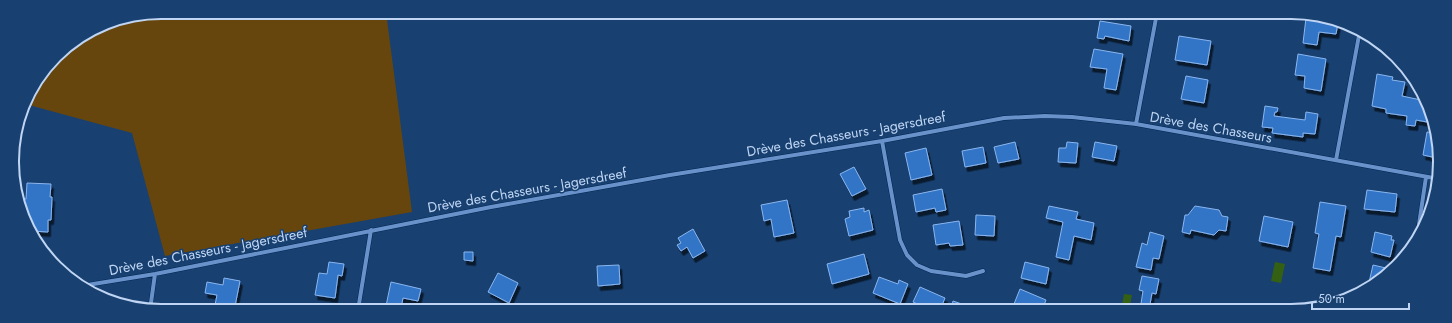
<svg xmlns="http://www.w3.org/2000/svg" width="1452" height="323" font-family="Jost,sans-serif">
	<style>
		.green { fill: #67460e }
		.water { fill: #346013 }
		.building { fill: #3074c7; stroke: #8bb6ef; filter: url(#shadow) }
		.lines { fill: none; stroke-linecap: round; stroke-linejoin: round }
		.minor-casing { stroke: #002553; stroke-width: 5 }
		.minor { stroke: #6892c9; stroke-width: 4 }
		.labels { text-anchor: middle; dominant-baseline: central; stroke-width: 3; stroke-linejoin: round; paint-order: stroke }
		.street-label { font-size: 14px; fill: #bfd5f3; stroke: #184070 }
		.rim { fill: none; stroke: #bfd5f3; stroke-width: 2 }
	</style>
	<defs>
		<filter id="shadow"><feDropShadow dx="2.5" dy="4.5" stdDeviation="0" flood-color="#0009"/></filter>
	</defs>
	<rect width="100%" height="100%" fill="#184070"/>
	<path class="green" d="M162 12H386L412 212 165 256 132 133 25 104 28 95 63 49 104 23Z"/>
	<path class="water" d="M1275 262 1285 264 1281 283 1271 281Z
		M1124 294 1132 295 1129 310H1121Z"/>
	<path class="building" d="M1306 18 1338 23 1336 34 1319 32 1317 45 1303 43Z
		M1100 21 1131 26 1129 41 1105 36 1104 39 1097 38Z
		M1179 36 1211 41 1207 65 1175 60Z
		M1094 49 1123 54 1116 90 1104 88 1107 69 1090 67Z
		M1298 54 1326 59 1321 91 1304 88 1305 76 1295 75Z
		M1377 74 1393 77 1392 80 1405 82 1402 96 1421 100 1422 96 1429 111 1427 122 1416 120 1415 126 1406 125 1407 116 1386 113V109L1372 106Z
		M1186 76 1208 80 1204 103 1181 99Z
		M1265 106 1278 108 1277 112H1275L1274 116 1305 120 1306 112 1318 114 1315 134 1303 133V137L1272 133 1273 128 1262 127Z
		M1427 132 1436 133 1437 158 1423 155Z
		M1015 142 1019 159 998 163 994 147Z
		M1067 142 1078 143 1076 163 1058 162 1059 148H1066Z
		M1095 142 1117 146 1114 161 1092 157Z
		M983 147 986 163 965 167 962 151Z
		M926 148 932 175 911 180 905 153Z
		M854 167 866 189 852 196 840 174Z
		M27 183 51 184 50 197H52L51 220H48V232L32 231 22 211 23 199H26Z
		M942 189 946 210 936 212 935 208 916 212 913 195Z
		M1367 190 1397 194 1395 212 1364 209Z
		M787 200 794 233 774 237 771 219 764 221 761 205Z
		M1320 202 1346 206 1341 237 1336 236 1330 271 1313 268 1319 234 1315 233Z
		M1049 206 1078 212 1076 219 1094 223 1091 240 1074 236 1069 260 1056 257 1063 222 1046 218Z
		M1195 206 1219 210 1222 216 1228 217 1226 231 1219 230 1214 235 1191 230 1190 234 1182 232 1185 215H1188Z
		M864 208V212L869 210 873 230 849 236 845 219 850 217 849 211Z
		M976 215 995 216 994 236 975 235Z
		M1264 216 1293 222 1288 247 1259 241Z
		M959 221 963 245 950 246 949 243 936 245 933 225Z
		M693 229 705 251 693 258 687 247 681 251 677 245 681 243 678 238Z
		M1150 232 1164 236 1159 259 1153 258 1151 270 1136 267 1142 243 1147 245Z
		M1375 232 1392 236 1391 240H1394L1390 257 1371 252Z
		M464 252H473V261L464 260Z
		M864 254 869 274 832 284 827 264Z
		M329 262 344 264 342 276 338 275 335 298 315 295 319 273 327 274Z
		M1025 262 1049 268 1046 284 1021 278Z
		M619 265 620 284 598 286 597 266Z
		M1373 265 1386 268 1385 275 1368 287Z
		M498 273 518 283 509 303 488 292Z
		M1142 276 1159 279 1156 294 1152 293 1149 310H1140L1143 291 1139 290Z
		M879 277 898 284 899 280 908 284 900 304 873 293Z
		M224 278 240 281 235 306 231 305 230 310H214L217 295 205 293 207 282 223 285Z
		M391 282 421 289 418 301 403 298 401 308 386 306Z
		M920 287 945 298 940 310H931L913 302Z
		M1020 289 1046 300 1042 310H1028L1014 304Z
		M953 301 976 309V310H951Z"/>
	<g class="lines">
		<defs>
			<path id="minor" d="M1136 124 1157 13
				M882 141 900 240 907 255 917 265 931 271 966 276 983 271
				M1336 160 1360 30
				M1417 238 1426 177
				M81 286 155 274 491 207 670 175 882 141 1004 118 1045 116 1072 117 1136 124 1439 179
				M150 310 155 274
				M358 310 371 230"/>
		</defs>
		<use href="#minor" class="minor-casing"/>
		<use href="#minor" class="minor"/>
	</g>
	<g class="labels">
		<g class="street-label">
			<text transform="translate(1211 127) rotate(10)">Drève des Chasseurs</text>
			<text transform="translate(846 134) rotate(-10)">Drève des Chasseurs - Jagersdreef</text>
			<text transform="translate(527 190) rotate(-10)">Drève des Chasseurs - Jagersdreef</text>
			<text transform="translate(208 251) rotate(-11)">Drève des Chasseurs - Jagersdreef</text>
		</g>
	</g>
	<path d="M0 0H1452V323H0ZM161 19H1291A142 142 0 0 1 1433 161V162A142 142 0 0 1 1291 304H161A142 142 0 0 1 19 162V161A142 142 0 0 1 161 19Z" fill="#184070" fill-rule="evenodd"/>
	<path class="rim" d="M161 19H1291A142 142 0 0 1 1433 161V162A142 142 0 0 1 1291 304H161A142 142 0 0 1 19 162V161A142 142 0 0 1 161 19Z"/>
	<path d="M1312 303v6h97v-6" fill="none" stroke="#bfd5f3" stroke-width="2"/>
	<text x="1318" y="303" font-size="12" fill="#bfd5f3" stroke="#184070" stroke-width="3" paint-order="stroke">50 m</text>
</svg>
